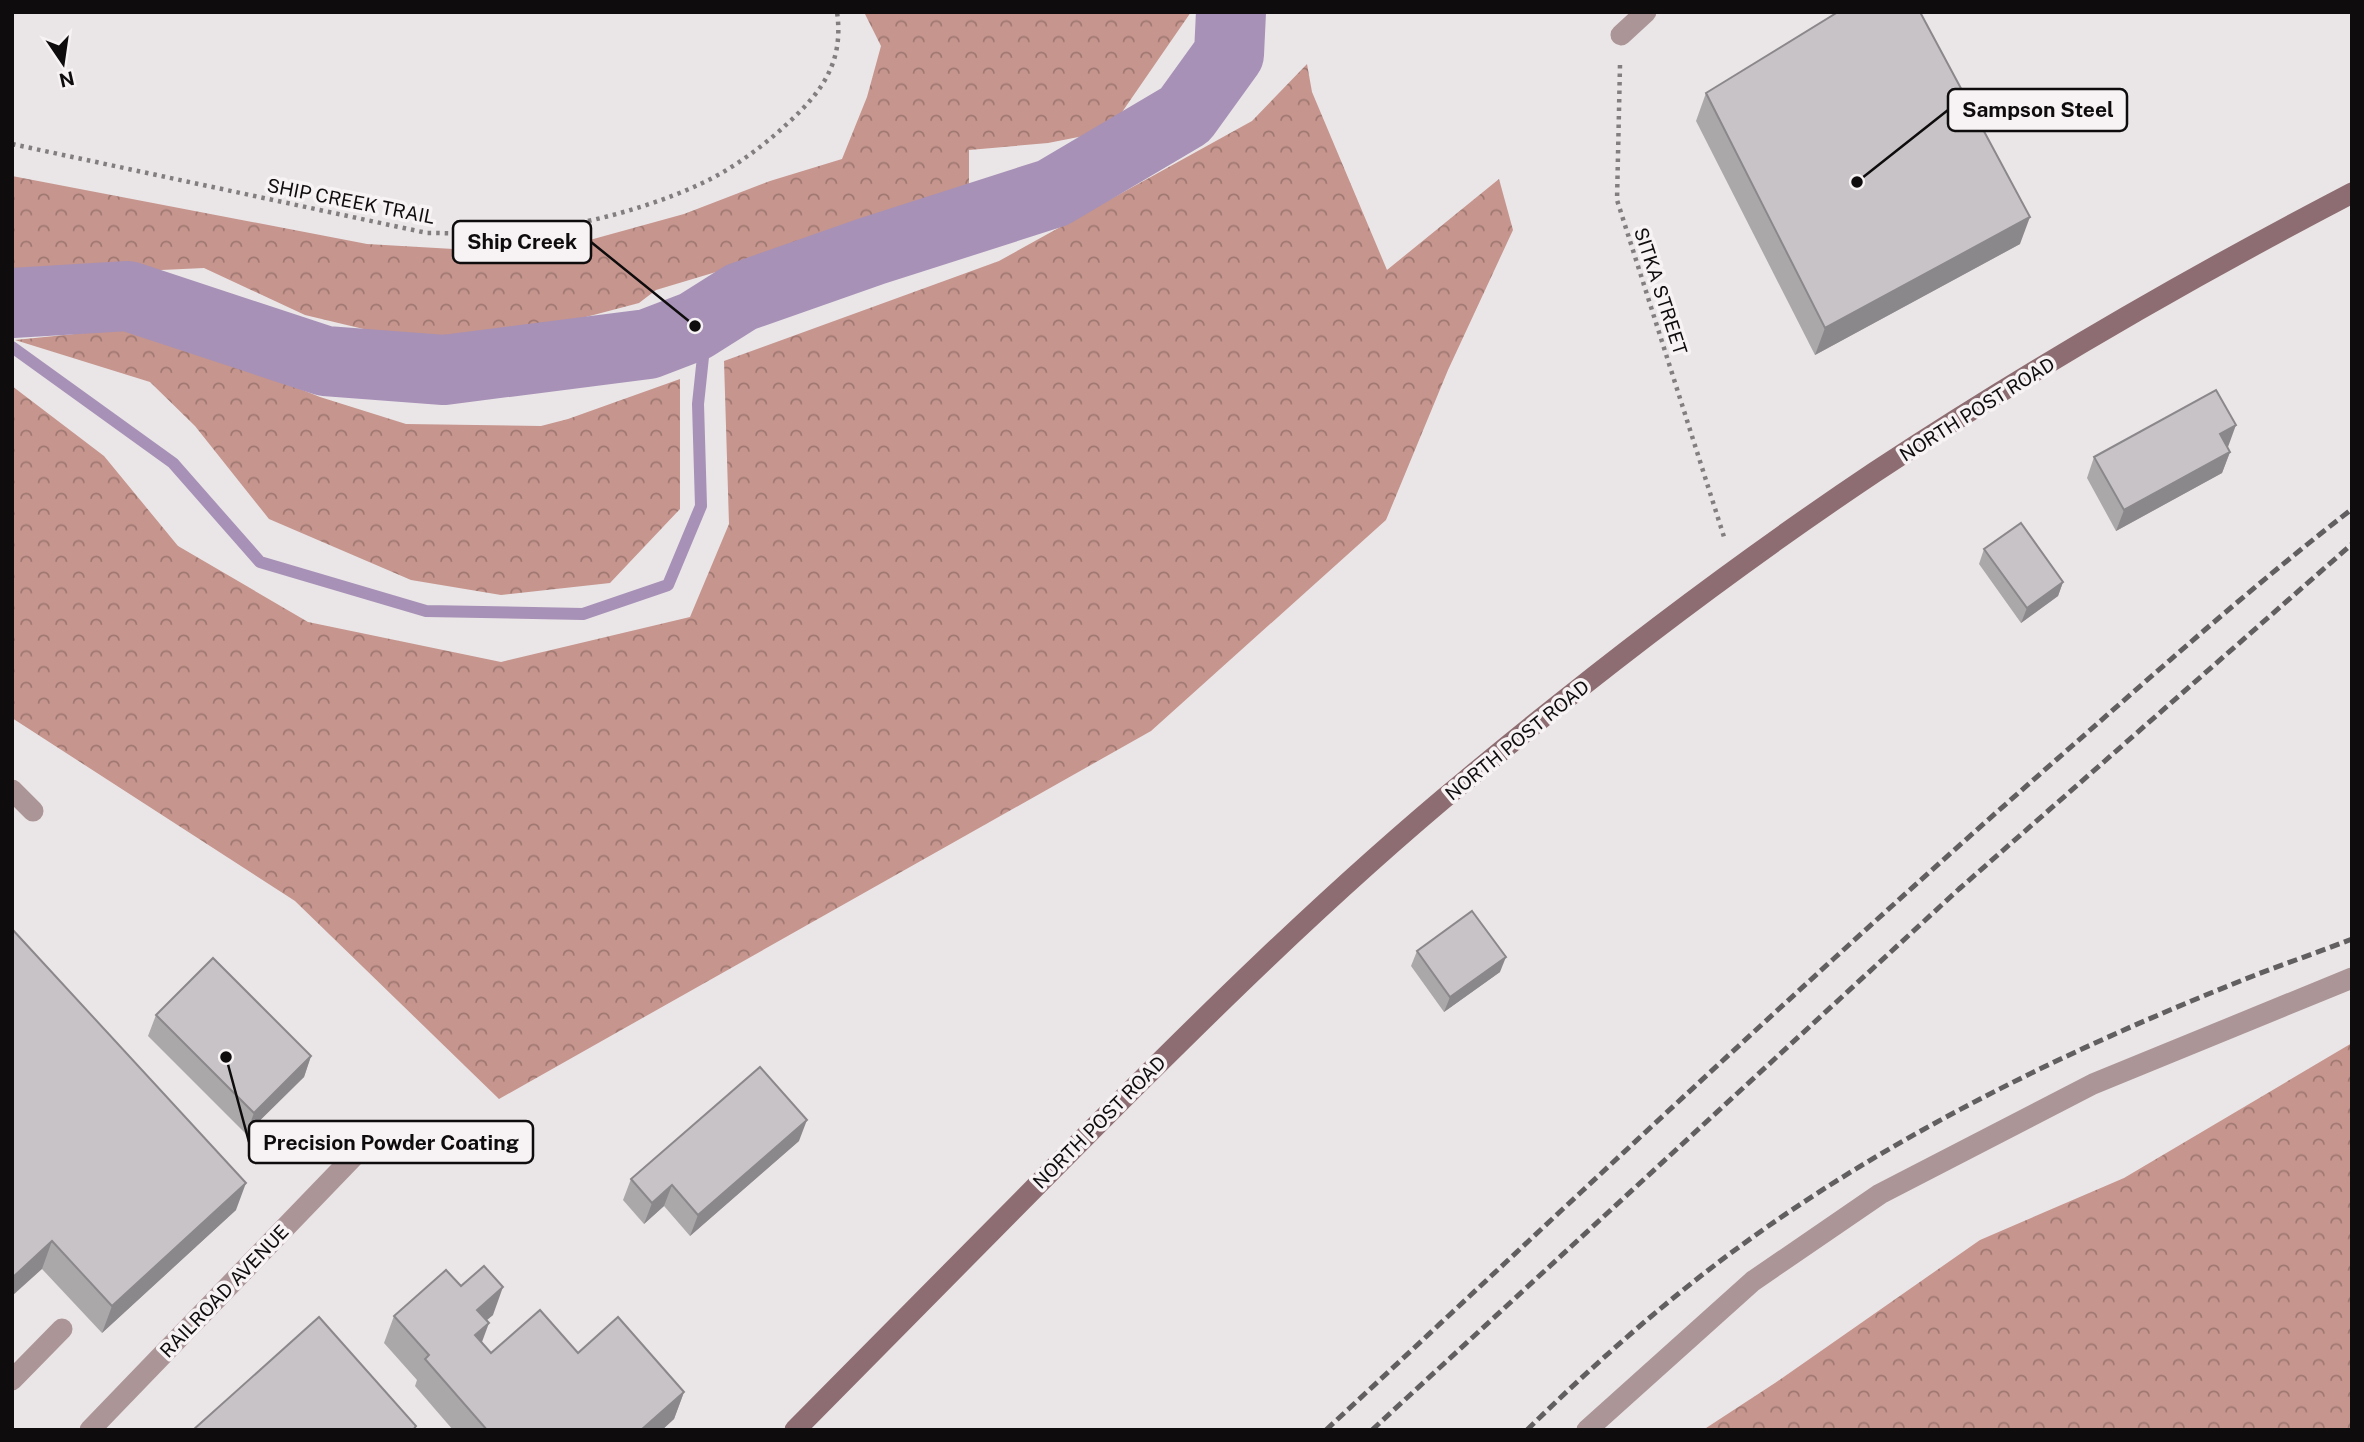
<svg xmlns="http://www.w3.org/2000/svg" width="2364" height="1442" font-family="'Public Sans',sans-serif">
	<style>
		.forest { fill: url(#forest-crowns) }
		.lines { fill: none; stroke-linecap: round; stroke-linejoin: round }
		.stream { stroke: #a791b7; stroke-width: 12 }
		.river { stroke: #a791b7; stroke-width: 70 }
		.path { stroke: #827e80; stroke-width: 4.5; stroke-dasharray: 3.5 5; stroke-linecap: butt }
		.lane { stroke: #ab9597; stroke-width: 21 }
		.street { stroke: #ab9597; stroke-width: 21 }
		.secondary { stroke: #8d6d71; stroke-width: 21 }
		.rail { stroke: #625f61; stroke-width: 5; stroke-dasharray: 10 5; stroke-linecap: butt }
		.wall { fill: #aba8aa }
		.shaded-wall { fill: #8b888b }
		.building { fill: #c7c3c6; stroke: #8b888b; stroke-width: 2 }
		.labels { text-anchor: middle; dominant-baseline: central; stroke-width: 7; stroke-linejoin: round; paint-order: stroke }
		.street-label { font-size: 19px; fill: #0e0c0d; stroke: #f7f2f4 }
		.leader { fill: none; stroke: #0e0c0d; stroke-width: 2.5 }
		.callout-dot { fill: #0e0c0d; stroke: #f7f2f4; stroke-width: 2.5 }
		.callout { fill: #f7f2f4; stroke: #0e0c0d; stroke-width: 2.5 }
		.callout-label { font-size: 21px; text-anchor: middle; font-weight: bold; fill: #0e0c0d }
	</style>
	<defs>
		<pattern id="forest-crowns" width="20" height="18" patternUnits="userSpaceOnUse" patternTransform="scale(1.75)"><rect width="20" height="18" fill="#c6958d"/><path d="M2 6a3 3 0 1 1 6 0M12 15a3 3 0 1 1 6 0" fill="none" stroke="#9f7872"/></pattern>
	</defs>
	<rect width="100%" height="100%" fill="#eae5e7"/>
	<path class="forest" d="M864 12H1191L1109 131 1048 143 969 150V189L726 269 656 290 639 303 548 327 422 343 305 315 204 268 12 277V176L367 244 539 254 684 214 770 181 842 159 867 97 881 46Z
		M1307 64 1312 92 1387 270 1499 179 1513 230 1448 370 1386 520 1151 731 499 1099 295 901 12 718V386L104 456 178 546 308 622 501 662 690 617 729 524 724 361 999 261 1252 121Z
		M144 327 320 397 406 424 541 426 568 419 680 379V509L610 583 501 595 411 580 269 519 195 426 150 382 15 340Z
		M2352 1043V1430H1703L1775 1383 1980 1240 2124 1178Z"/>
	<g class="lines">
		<path class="stream" d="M12 347 173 463 260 562 426 611 583 614 668 585 701 506 698 404 707 319"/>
		<path class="river" d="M12 303 128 296 325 361 444 370 648 344 695 326 741 297 872 251 1053 193 1185 115 1229 54 1231 12"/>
		<path class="path" d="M1620 65 1617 200 1725 540
			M12 144 427 233C449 233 470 234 491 234 560 233 666 206 725 171 748 157 769 141 788 123 823 91 844 61 837 12"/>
		<path class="lane" d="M1621 35 1646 12
			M12 790 33 811
			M12 1380 62 1329
			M1587 1430 1753 1281 1880 1194 2093 1084 2352 978"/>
		<path class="street" d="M90 1430 358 1152"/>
		<path class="secondary" d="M795 1430C887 1337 979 1244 1071 1151 1198 1023 1327 895 1466 780 1597 671 1733 567 1875 472 2028 371 2189 278 2352 193"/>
		<path class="rail" d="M1326 1430C1568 1205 1808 977 2056 760 2153 675 2250 588 2352 509
			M1372 1430 1959 889 2352 544
			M1527 1430C1593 1365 1664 1302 1739 1247 1888 1138 2057 1055 2228 986 2269 969 2311 955 2352 939"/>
	</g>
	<path class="wall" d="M1706 93 2020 244 1815 355 1696 121Z
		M2227 447 2230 452 2222 473 2116 531 2087 478 2094 457 2228 447Z
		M1984 549 2063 582 2058 596 2021 623 1979 564Z
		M12 929 236 1210 102 1333 42 1269Z
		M1417 951 1500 972 1444 1012 1411 966Z
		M156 1015 311 1056 304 1077 246 1134 148 1036Z
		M799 1141 690 1236 664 1206 644 1224 623 1200 631 1179Z
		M493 1315 486 1320 481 1342 491 1353H578L684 1392 674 1419 662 1430H453L415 1386 417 1380 384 1343 394 1316Z"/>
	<path class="shaded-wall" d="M2030 217 2020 244 1815 355 1825 328Z
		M2236 425 2228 447 2213 455 2220 434Z
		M2230 452 2222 473 2116 531 2124 510Z
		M2063 582 2058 596 2021 623 2027 608Z
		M1506 957 1500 972 1444 1012 1450 997Z
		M311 1056 304 1077 246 1134 254 1113Z
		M807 1120 799 1141 690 1236 698 1215Z
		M246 1183 236 1210 102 1333 112 1306Z
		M672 1185 664 1206 644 1224 652 1203Z
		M52 1241 42 1269 12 1296V1278Z
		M503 1287 493 1315 467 1337 477 1310Z
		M489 1323 479 1350 475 1335Z
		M684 1392 674 1419 662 1430H641Z"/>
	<path class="building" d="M1838 12H1920L2030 217 1825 328 1706 93Z
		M2216 390 2236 425 2220 434 2230 452 2124 510 2094 457Z
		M2021 523 2063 582 2027 608 1984 549Z
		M1472 911 1506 957 1450 997 1417 951Z
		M12 929 246 1183 112 1306 52 1241 12 1278Z
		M213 958 311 1056 254 1113 156 1015Z
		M760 1067 807 1120 698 1215 672 1185 652 1203 631 1179Z
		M484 1266 503 1287 477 1310 489 1323 475 1335 491 1353 540 1310 578 1353 618 1317 684 1392 641 1430H487L425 1359 429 1355 394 1316 446 1270 461 1286Z
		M319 1317 416 1426 413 1430H193Z"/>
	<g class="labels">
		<g class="street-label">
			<text transform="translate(351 201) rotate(11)">SHIP CREEK TRAIL</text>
			<text transform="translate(1661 291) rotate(72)">SITKA STREET</text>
			<text transform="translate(1977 409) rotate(-32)">NORTH POST ROAD</text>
			<text transform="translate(1517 740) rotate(-39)">NORTH POST ROAD</text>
			<text transform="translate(1099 1122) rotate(-45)">NORTH POST ROAD</text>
			<text transform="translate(224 1291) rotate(-46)">RAILROAD AVENUE</text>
		</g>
	</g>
	<path class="leader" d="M1857 182L1948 110M695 326L591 242M226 1057L249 1142"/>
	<g class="callout-dot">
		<circle cx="1857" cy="182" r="7"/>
		<circle cx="695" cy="326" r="7"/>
		<circle cx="226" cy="1057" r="7"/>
	</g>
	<g class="callout">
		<rect x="1948" y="89" width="179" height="42" rx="7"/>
		<rect x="453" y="221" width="138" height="42" rx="7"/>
		<rect x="249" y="1121" width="284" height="42" rx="7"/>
	</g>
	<g class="callout-label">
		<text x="2038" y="117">Sampson Steel</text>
		<text x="522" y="249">Ship Creek</text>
		<text x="391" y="1150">Precision Powder Coating</text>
	</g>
	<rect width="2364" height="1442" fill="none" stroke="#0e0c0d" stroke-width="28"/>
	<g transform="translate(63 63) rotate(167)" stroke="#f7f2f4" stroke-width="5" paint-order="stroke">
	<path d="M0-5L12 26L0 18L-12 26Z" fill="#0e0c0d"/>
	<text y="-10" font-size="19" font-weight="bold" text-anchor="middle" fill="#0e0c0d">N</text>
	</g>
</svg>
